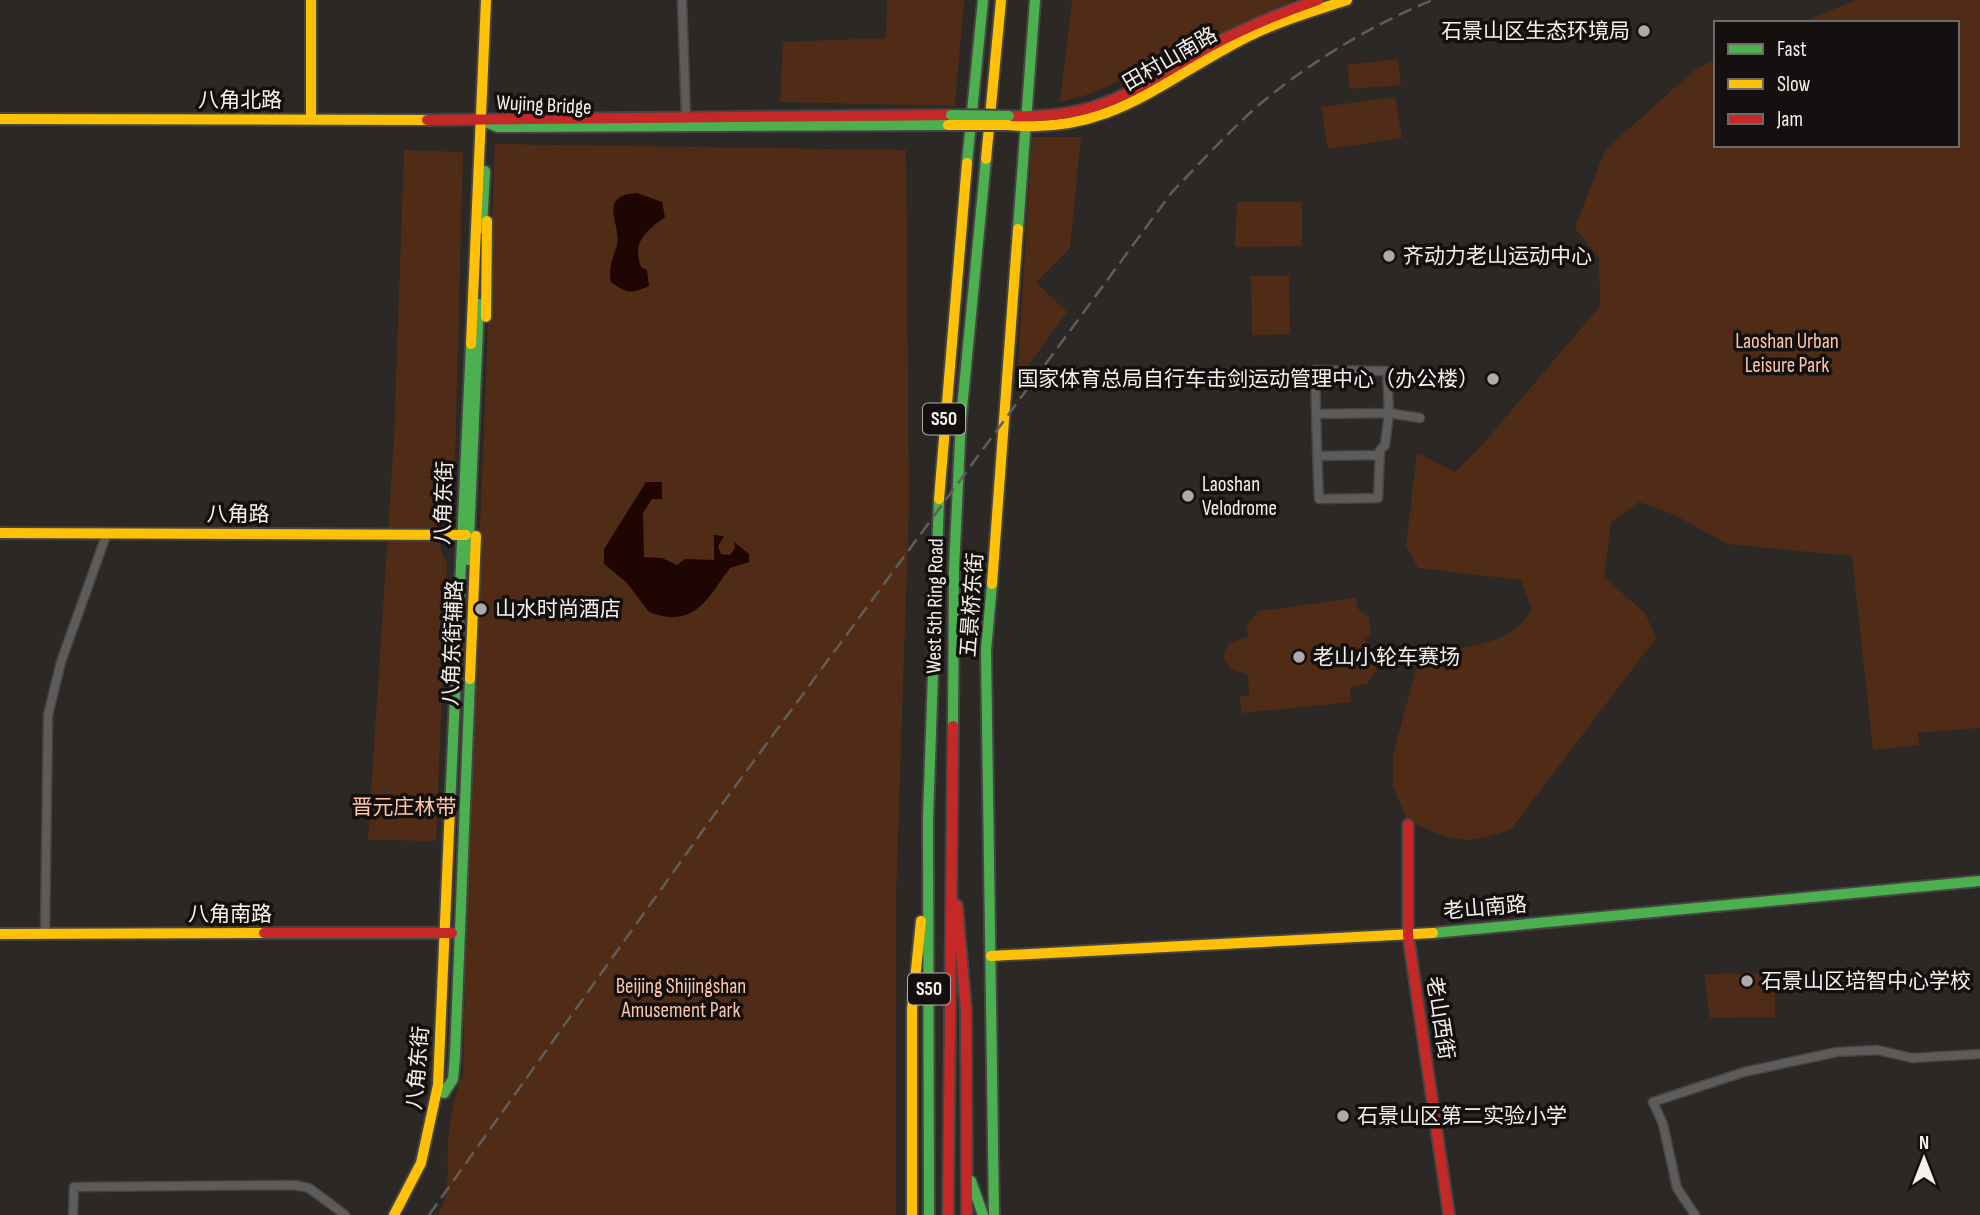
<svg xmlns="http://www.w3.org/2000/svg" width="1980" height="1215" font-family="'Sofia Sans Condensed','Noto Sans SC',sans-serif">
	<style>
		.green { fill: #502c16 }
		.water { fill: #200603 }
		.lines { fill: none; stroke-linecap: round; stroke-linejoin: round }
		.street-casing { stroke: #464443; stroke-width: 11 }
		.fast-casing { stroke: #464443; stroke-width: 14 }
		.slow-casing { stroke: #464443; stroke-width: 14 }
		.jam-casing { stroke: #464443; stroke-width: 14 }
		.street { stroke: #5d5c5b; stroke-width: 8 }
		.fast { stroke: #4caf50; stroke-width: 10 }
		.slow { stroke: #ffc107; stroke-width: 10 }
		.jam { stroke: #c62828; stroke-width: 10 }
		.rail { stroke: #605e5c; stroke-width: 2.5; stroke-dasharray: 14 7; stroke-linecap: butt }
		.fast-bridge-casing { stroke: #464443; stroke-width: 14; stroke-linecap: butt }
		.slow-bridge-casing { stroke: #464443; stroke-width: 14; stroke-linecap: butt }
		.fast-bridge { stroke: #4caf50; stroke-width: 10 }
		.slow-bridge { stroke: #ffc107; stroke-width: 10 }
		.poi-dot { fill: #aeaaa7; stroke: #13100f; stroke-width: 2.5 }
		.labels { text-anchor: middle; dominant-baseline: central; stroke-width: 7; stroke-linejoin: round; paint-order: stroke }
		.shield { fill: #13100f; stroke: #b1adaa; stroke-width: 2 }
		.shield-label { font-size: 19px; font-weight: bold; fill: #f5f0ed }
		.poi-label { font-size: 21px; fill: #f5f0ed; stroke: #13100f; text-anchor: start }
		.street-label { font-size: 21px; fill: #f5f0ed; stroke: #13100f }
		.park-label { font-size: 21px; fill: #ffc6a8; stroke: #13100f }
	</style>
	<rect width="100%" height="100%" fill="#2b2826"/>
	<path class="green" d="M887 0H964L955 106 780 102 783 42 886 38Z
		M1072 0H1294L1090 94 1060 102Z
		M1856 0H1980V728L1918 733 1919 745 1873 750 1852 556 1727 544 1675 515 1639 502 1611 522 1604 577 1645 613 1656 638 1511 829C1462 847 1453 841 1407 820L1393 786V755L1416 669C1424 664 1432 658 1440 655 1477 641 1507 647 1532 610L1521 580 1418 568 1406 545 1417 453 1455 472 1482 445 1600 306 1599 258 1575 228 1605 150 1697 68 1716 60V145H1957V23H1800Z
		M1398 59 1401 85 1350 89 1347 65Z
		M1395 97 1402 138 1328 149 1321 107Z
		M1032 137H1081L1070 248 1036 282 1067 312 1028 366H1018Z
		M495 144 906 150 909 505 896 899V1215H437C452 1194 446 1170 448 1145 449 1120 454 1096 463 1074L468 839Z
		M404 150 463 152 454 502C441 522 433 541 447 563L436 841 368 840 394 438Z
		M1237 202H1302V246L1235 247Z
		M1251 276H1289L1290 334 1252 335Z
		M1356 598 1357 608 1369 617 1371 635 1365 639 1376 670 1367 684 1350 687 1351 702 1242 713 1239 697 1249 695 1248 675 1231 669 1224 660C1224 643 1233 641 1248 637L1247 625 1258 611Z
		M1775 973V1017L1710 1018 1704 974Z"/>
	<path class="water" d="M637 193 662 202 665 217C645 232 632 242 641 267L647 270 649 286C632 293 628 295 611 282 608 266 613 259 617 245 622 226 596 195 637 193Z
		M646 482H662V499H652L643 513 644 557 662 558 677 565 685 559 714 560V535L724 536 718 546 721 554 730 555 735 548 734 542 749 554V562L730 568C708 597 695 630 649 612L627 583 604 564V549Z"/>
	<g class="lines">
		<defs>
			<path id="street" d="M682 0 686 117
				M1316 414 1389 413 1385 445 1380 450 1378 498 1319 499C1317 456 1316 413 1315 370L1387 371 1389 413 1420 418
				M1317 456 1379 455
				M45 934 48 715 61 662 107 533
				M73 1215 74 1187 294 1185 309 1188 345 1215
				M1695 1215 1677 1188 1663 1124 1653 1102 1744 1072 1837 1052 1877 1050 1912 1058 1980 1054"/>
			<path id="fast" d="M483 121 498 127 948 125
				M967 163 983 0
				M482 228 485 171
				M1018 229 1035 0
				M468 560 479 304
				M992 584 986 650 994 1215
				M953 726 954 569 961 419 986 159
				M450 807 471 344
				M1433 933 1980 881
				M444 1093 453 1079 455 1056 470 679
				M971 1181 983 1215
				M929 1215 928 818 939 499"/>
			<path id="slow" d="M311 0V119
				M0 119 427 120
				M1008 125C1111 135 1162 80 1247 37 1279 21 1314 11 1347 0
				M986 159 1001 0
				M486 317 487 221
				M471 344 486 0
				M939 499 967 163
				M0 533 466 535
				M992 584 1018 229
				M470 679 476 536
				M0 934 264 933
				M991 956 1433 933
				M394 1215 421 1163 438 1085 450 807
				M912 1215V1009L921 921"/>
			<path id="jam" d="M1009 116C1101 120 1133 89 1209 47 1244 28 1280 13 1318 0
				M427 120 951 115
				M1408 825V935L1449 1215
				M957 905 966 1009 967 1215
				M264 933H452
				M948 1215 953 726"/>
		</defs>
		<use href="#street" class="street-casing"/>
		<use href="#fast" class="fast-casing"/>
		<use href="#slow" class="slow-casing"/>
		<use href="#jam" class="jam-casing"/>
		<use href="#street" class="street"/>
		<use href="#fast" class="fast"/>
		<use href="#slow" class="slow"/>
		<use href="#jam" class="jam"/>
		<path class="rail" d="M429 1215 709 822 1172 192C1198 165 1224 137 1251 112 1300 68 1372 24 1433 0"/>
		<defs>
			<path id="fast-bridge" d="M951 115 1009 116"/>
			<path id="slow-bridge" d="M948 125H1008"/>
		</defs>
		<use href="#fast-bridge" class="fast-bridge-casing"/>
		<use href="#slow-bridge" class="slow-bridge-casing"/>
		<use href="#fast-bridge" class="fast-bridge"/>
		<use href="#slow-bridge" class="slow-bridge"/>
	</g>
	<g class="poi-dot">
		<circle cx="1644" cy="31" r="7"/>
		<circle cx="1389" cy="256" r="7"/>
		<circle cx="1493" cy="379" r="7"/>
		<circle cx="1188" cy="496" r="7"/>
		<circle cx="481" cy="609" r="7"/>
		<circle cx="1299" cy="657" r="7"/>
		<circle cx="1747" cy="981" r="7"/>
		<circle cx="1343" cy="1116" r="7"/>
	</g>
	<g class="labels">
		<g class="shield">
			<rect x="923" y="403.5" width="42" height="31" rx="5"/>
			<rect x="908" y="973.5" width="42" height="31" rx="5"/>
		</g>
		<g class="shield-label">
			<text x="944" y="419">S50</text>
			<text x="929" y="989">S50</text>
		</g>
		<g class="poi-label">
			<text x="1630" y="31" text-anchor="end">石景山区生态环境局</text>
			<text x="1403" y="256">齐动力老山运动中心</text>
			<text x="1479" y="379" text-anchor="end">国家体育总局自行车击剑运动管理中心（办公楼）</text>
			<text x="1202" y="484">Laoshan<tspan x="1202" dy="24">Velodrome</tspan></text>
			<text x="495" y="609">山水时尚酒店</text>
			<text x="1313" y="657">老山小轮车赛场</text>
			<text x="1761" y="981">石景山区培智中心学校</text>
			<text x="1357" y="1116">石景山区第二实验小学</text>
		</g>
		<g class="street-label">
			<text transform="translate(1170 59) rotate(-30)">田村山南路</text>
			<text x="240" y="100">八角北路</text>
			<text transform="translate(544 105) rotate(3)">Wujing Bridge</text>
			<text transform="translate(444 503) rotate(-88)">八角东街</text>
			<text x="238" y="514">八角路</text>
			<text transform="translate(972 605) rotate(-86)">五景桥东街</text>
			<text transform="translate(935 606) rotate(-89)">West 5th Ring Road</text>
			<text transform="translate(453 643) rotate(-88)">八角东街辅路</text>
			<text transform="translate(1485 908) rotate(-5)">老山南路</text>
			<text x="230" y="914">八角南路</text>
			<text transform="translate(1440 1018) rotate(81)">老山西街</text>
			<text transform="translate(418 1068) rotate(-85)">八角东街</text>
		</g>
		<g class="park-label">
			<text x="1787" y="341">Laoshan Urban<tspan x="1787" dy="24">Leisure Park</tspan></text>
			<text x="404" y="807">晋元庄林带</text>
			<text x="681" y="986">Beijing Shijingshan<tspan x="681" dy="24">Amusement Park</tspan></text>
		</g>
	</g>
	<rect x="1714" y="21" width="245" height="126" fill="#13100f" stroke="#6d6a68" stroke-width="2"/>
	<rect x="1728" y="44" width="35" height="10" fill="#4caf50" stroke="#6d6a68" stroke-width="2"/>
	<text x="1777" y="56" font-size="21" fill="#f5f0ed">Fast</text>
	<rect x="1728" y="79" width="35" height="10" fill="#ffc107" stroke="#6d6a68" stroke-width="2"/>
	<text x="1777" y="91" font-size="21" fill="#f5f0ed">Slow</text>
	<rect x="1728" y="114" width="35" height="10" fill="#c62828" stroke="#6d6a68" stroke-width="2"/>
	<text x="1777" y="126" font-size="21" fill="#f5f0ed">Jam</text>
	<g transform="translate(1924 1159)" stroke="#13100f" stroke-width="5" paint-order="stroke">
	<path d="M0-5L12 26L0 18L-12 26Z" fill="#f5f0ed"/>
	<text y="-10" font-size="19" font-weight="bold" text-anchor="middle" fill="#f5f0ed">N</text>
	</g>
</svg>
